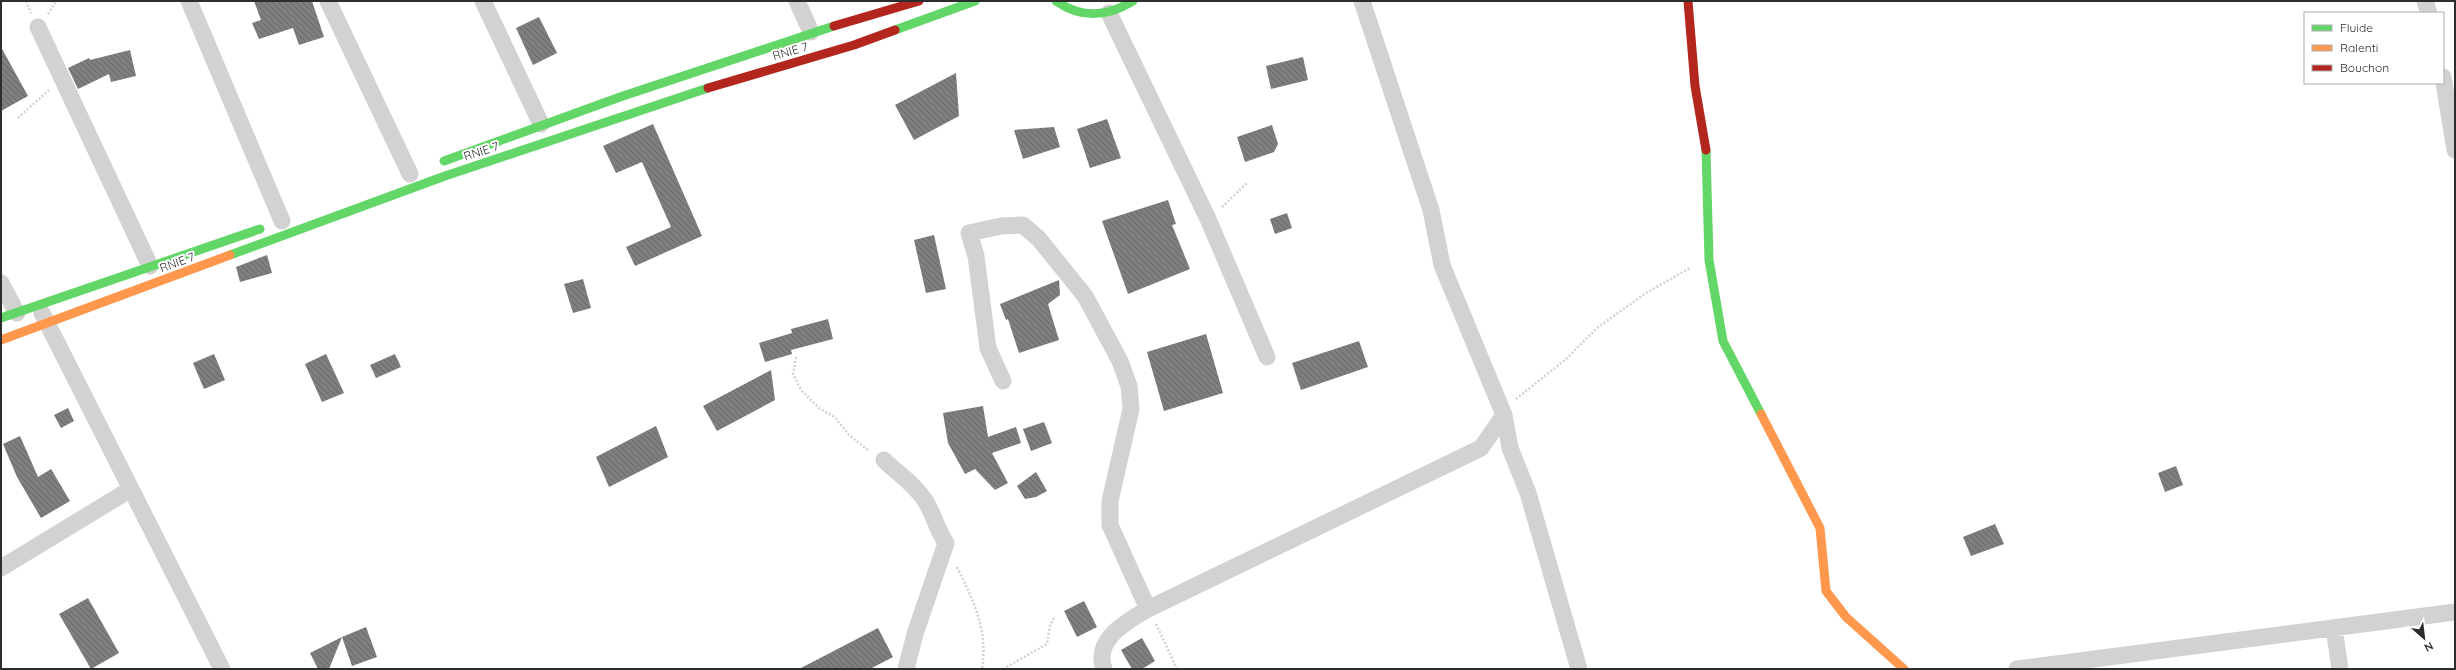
<svg xmlns="http://www.w3.org/2000/svg" width="2456" height="670" font-family="Quicksand,sans-serif">
	<style>
		.building { fill: url(#building-back-hatch) }
		.lines { fill: none; stroke-linecap: round; stroke-linejoin: round }
		.path { stroke: #d2d2d2; stroke-width: 2.5; stroke-dasharray: 2 2; stroke-linecap: butt }
		.street { stroke: #d2d2d2; stroke-width: 17 }
		.fast { stroke: #63d668; stroke-width: 9 }
		.slow { stroke: #ff974d; stroke-width: 9 }
		.jam { stroke: #b3261e; stroke-width: 9 }
		.labels { text-anchor: middle; dominant-baseline: central; stroke-width: 4; stroke-linejoin: round; paint-order: stroke }
		.street-label { font-size: 12px; fill: #2d2d2d; stroke: #fff }
	</style>
	<defs>
		<pattern id="building-back-hatch" width="6" height="6" patternUnits="userSpaceOnUse"><rect width="6" height="6" fill="#7e7e7e"/><path d="M-1 5l2 2M0 0l6 6M5-1l2 2" fill="none" stroke="#686868"/></pattern>
	</defs>
	<rect width="100%" height="100%" fill="#fff"/>
	<path class="building" d="M254 1H312L324 37 299 45 293 28 259 39 252 23 261 20Z
		M539 17 557 53 533 65 516 28Z
		M1 47 28 96 1 111Z
		M130 50 136 76 111 82 109 74 78 89 68 68 89 58 90 60Z
		M1303 57 1308 80 1271 89 1266 66Z
		M956 73 959 116 914 140 895 105Z
		M1107 119 1121 158 1090 168 1077 129Z
		M653 124 702 236 635 266 626 247 671 227 642 162 616 173 603 146Z
		M1272 125 1278 144 1274 152 1245 162 1237 137Z
		M1054 127 1060 147 1023 159 1014 130Z
		M1168 200 1176 224 1172 225 1190 269 1128 294 1102 221Z
		M1287 213 1292 228 1275 234 1270 219Z
		M934 235 946 289 926 293 914 240Z
		M267 255 272 273 240 282 236 267Z
		M583 279 591 308 573 313 564 284Z
		M1059 280 1060 295 1048 304 1059 340 1019 353 1008 319 1006 320 1000 304Z
		M828 319 833 339 791 350 792 354 765 362 759 343 792 333 791 329Z
		M1206 334 1223 393 1164 411 1147 352Z
		M1359 341 1368 367 1301 390 1292 363Z
		M214 354 225 380 204 389 193 363Z
		M326 354 344 393 322 402 305 364Z
		M395 354 401 367 376 378 370 365Z
		M771 370 775 400 717 431 703 406Z
		M983 406 988 437 1016 427 1021 443 992 453 1008 483 995 490 975 469 965 474 948 443 943 413Z
		M68 408 74 421 61 428 54 415Z
		M1044 422 1052 443 1031 451 1023 429Z
		M656 426 668 457 609 487 596 457Z
		M20 436 38 477 51 469 70 501 41 518 17 477 3 444Z
		M2176 466 2183 485 2165 492 2158 473Z
		M1036 472 1047 491 1036 497 1025 499 1017 486Z
		M1995 524 2004 544 1971 556 1963 537Z
		M88 598 119 653 91 669 59 614Z
		M1084 601 1097 627 1077 637 1064 611Z
		M366 627 377 657 352 666 342 637Z
		M878 628 893 657 870 669H799Z
		M342 637 329 669H318L310 653Z
		M1142 638 1155 661 1142 669H1132L1121 650Z"/>
	<g class="lines">
		<path class="path" d="M26 1 31 13
			M48 14 56 1
			M18 118 49 90
			M1222 207 1247 183
			M796 357 793 374 801 390 820 409 835 417 848 434 869 451
			M1516 399 1565 360 1597 328 1646 293 1690 268
			M957 567C974 602 988 629 982 669
			M1156 624 1177 669
			M1003 669 1047 644 1050 625 1055 616"/>
		<path class="street" d="M189 1 282 221
			M328 1 410 174
			M483 1 541 124
			M797 1 811 32
			M1362 1 1431 210 1442 265 1504 415 1510 448 1528 493 1579 669
			M2425 1 2429 13
			M1109 13 1208 219 1267 357
			M38 27 150 266
			M2443 77 2455 150
			M1 283 17 313
			M42 313 222 669
			M1003 381 988 348 976 256 969 233 1001 226 1023 225 1039 239 1085 296 1120 361 1129 386 1131 409 1110 501V525L1148 609
			M884 460C898 474 916 485 926 502 934 515 937 530 946 543L915 634 906 669
			M1 568 131 489
			M2334 628 2340 669
			M1104 669C1093 639 1128 621 1148 609L1481 448 1504 415
			M2017 669 2455 612"/>
		<path class="fast" d="M1056 1C1082 19 1107 17 1133 1
			M895 30 975 1
			M1706 150 1709 260 1723 341 1761 414
			M444 161 620 97 834 26
			M230 255 445 176 708 88
			M1 318 260 229"/>
		<path class="slow" d="M1 340 230 255
			M1761 414 1820 528 1826 591 1846 617 1904 669"/>
		<path class="jam" d="M1688 1 1695 86 1706 150
			M834 26 919 1
			M708 88 854 45 895 30"/>
	</g>
	<g class="labels">
		<g class="street-label">
			<text transform="translate(790 51) rotate(-16)">RNIE 7</text>
			<text transform="translate(481 151) rotate(-18)">RNIE 7</text>
			<text transform="translate(177 262) rotate(-20)">RNIE 7</text>
		</g>
	</g>
	<rect width="2456" height="670" fill="none" stroke="#2d2d2d" stroke-width="4"/>
	<rect x="2304" y="12" width="140" height="72" fill="#ffffff" stroke="#ababab"/>
	<rect x="2312" y="25" width="20" height="6" fill="#63d668" stroke="#ababab"/>
	<text x="2340" y="32" font-size="12" fill="#2d2d2d">Fluide</text>
	<rect x="2312" y="45" width="20" height="6" fill="#ff974d" stroke="#ababab"/>
	<text x="2340" y="52" font-size="12" fill="#2d2d2d">Ralenti</text>
	<rect x="2312" y="65" width="20" height="6" fill="#b3261e" stroke="#ababab"/>
	<text x="2340" y="72" font-size="12" fill="#2d2d2d">Bouchon</text>
	<g transform="translate(2424 638) rotate(152)" stroke="#ffffff" stroke-width="3" paint-order="stroke">
	<path d="M0-3L7 15L0 10L-7 15Z" fill="#2d2d2d"/>
	<text y="-6" font-size="11" font-weight="bold" text-anchor="middle" fill="#2d2d2d">N</text>
	</g>
</svg>
